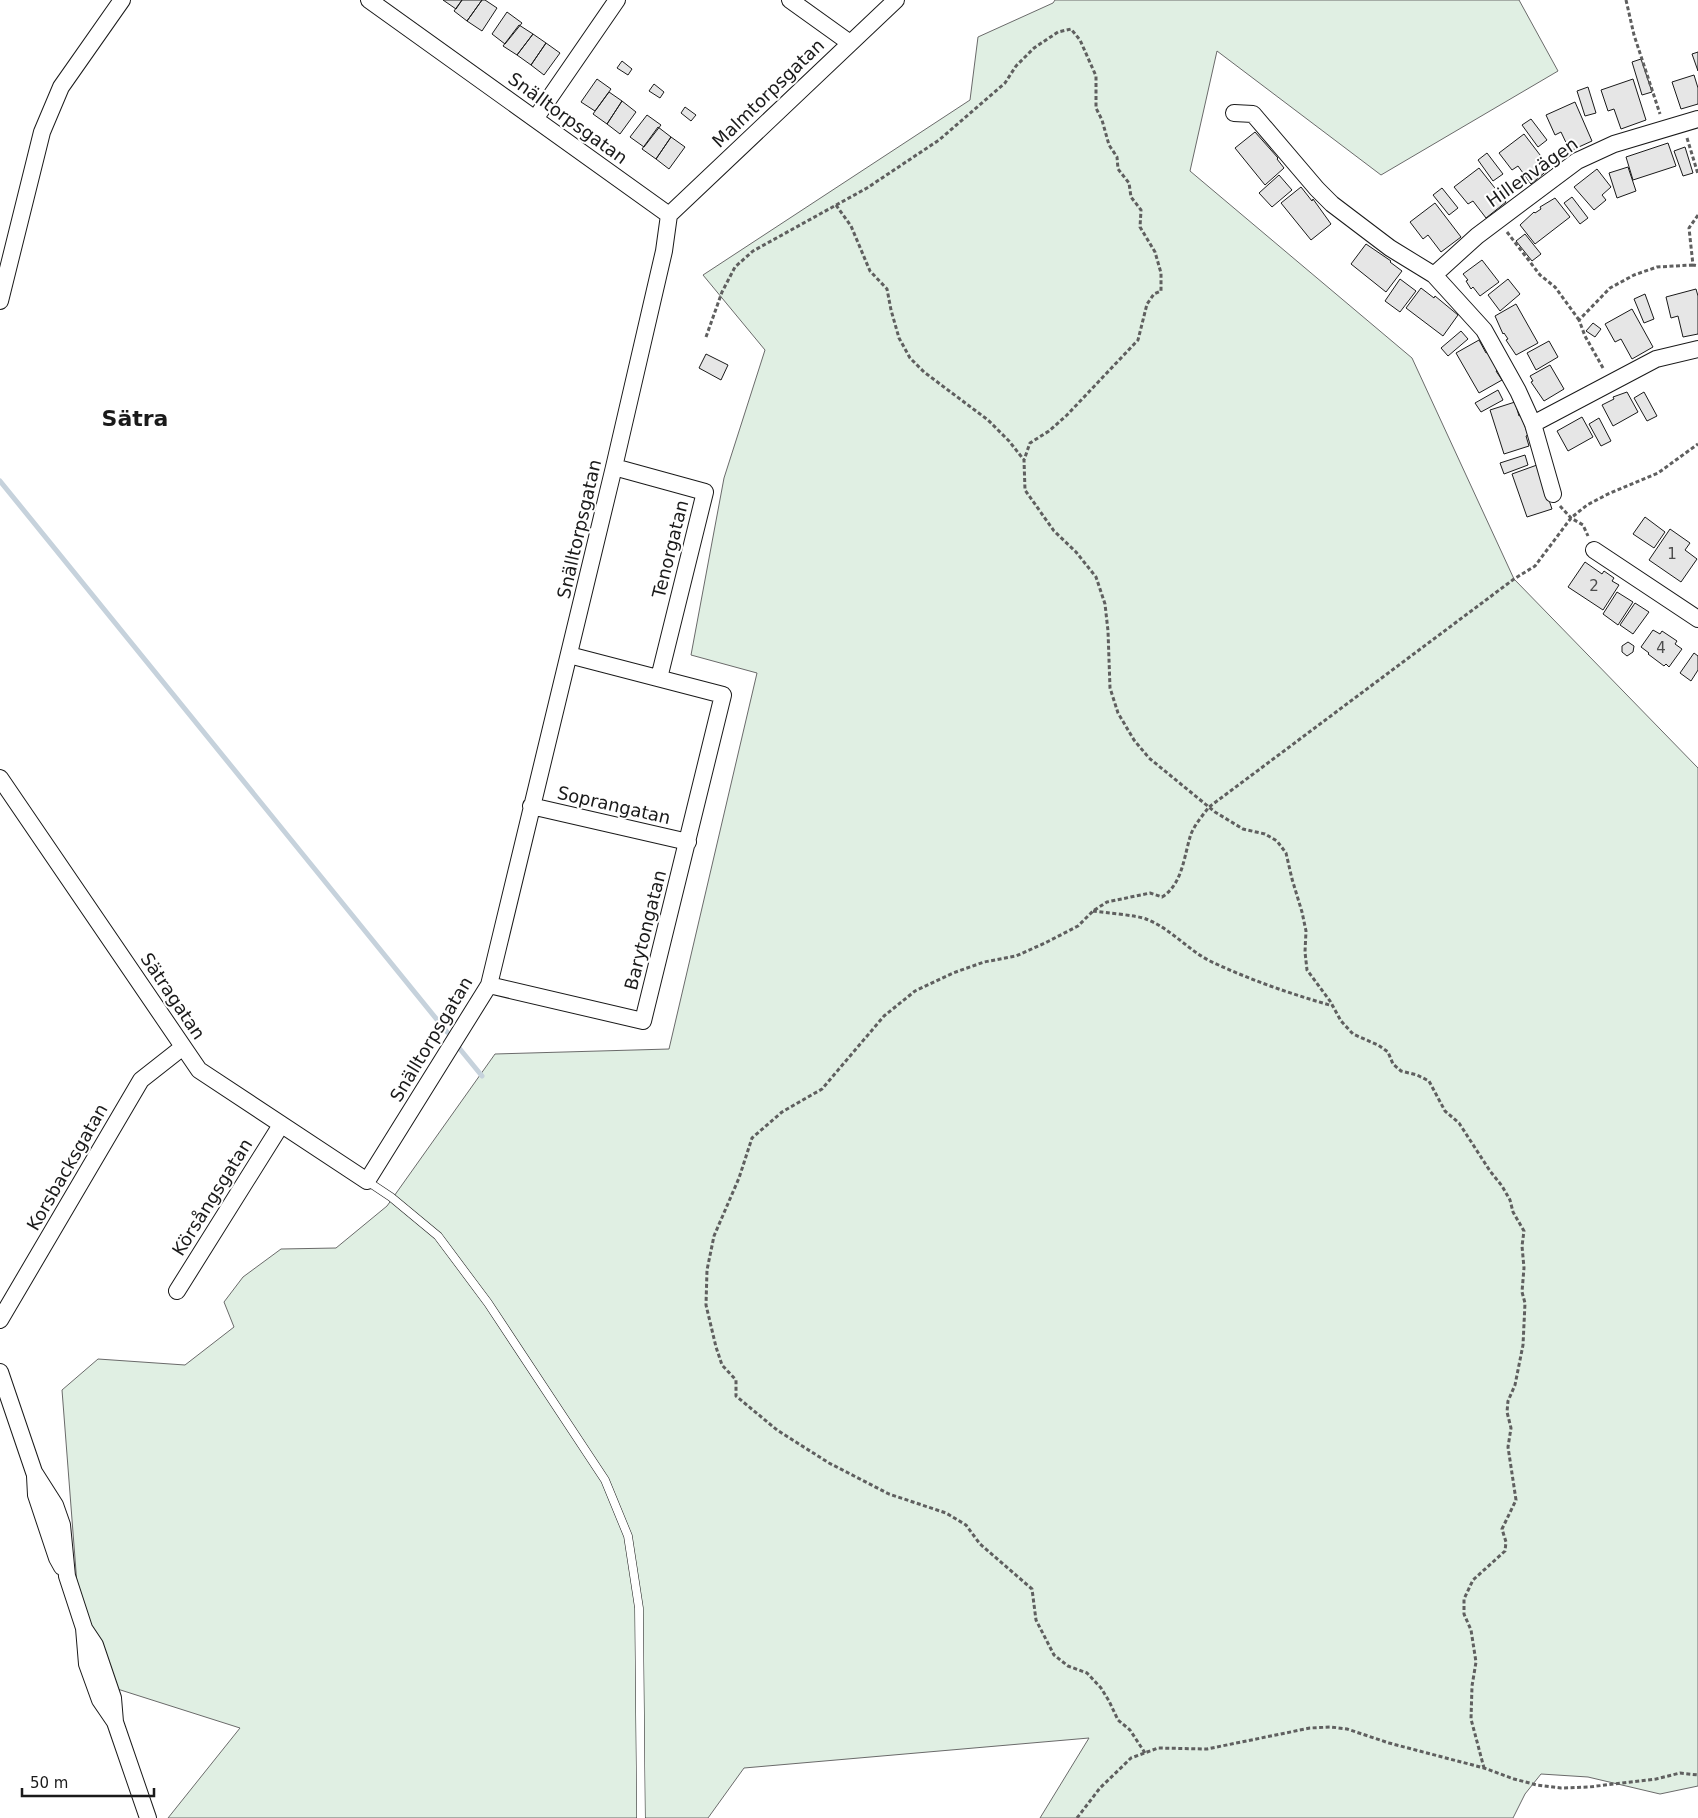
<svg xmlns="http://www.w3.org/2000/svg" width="1698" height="1818" font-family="'DejaVu Sans',sans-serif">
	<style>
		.green { fill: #e0efe3; stroke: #6a6a6a }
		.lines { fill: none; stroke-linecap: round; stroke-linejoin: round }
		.stream { stroke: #c6d2dc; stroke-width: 5 }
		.building { fill: #e6e6e6; stroke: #1a1a1a }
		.service-casing { stroke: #1a1a1a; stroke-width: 9 }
		.minor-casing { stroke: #1a1a1a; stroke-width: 18 }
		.path { stroke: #5f5f5f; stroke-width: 3; stroke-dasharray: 4 2.5; stroke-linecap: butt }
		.service { stroke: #fff; stroke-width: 8 }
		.minor { stroke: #fff; stroke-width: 16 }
		.labels { text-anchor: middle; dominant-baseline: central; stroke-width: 4; stroke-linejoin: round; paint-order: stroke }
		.number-label { font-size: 15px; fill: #4d4d4d }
		.street-label { font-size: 18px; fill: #1a1a1a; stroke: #fff }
		.district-label { font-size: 22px; font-weight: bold; fill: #1a1a1a; stroke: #fff }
	</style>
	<rect width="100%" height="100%" fill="#fff"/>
	<path class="green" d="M1055 0H1519L1558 71 1381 175 1217 51 1190 171 1412 358 1514 579 1698 768V1786L1660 1794 1588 1777 1541 1774 1525 1794 1513 1818H1040L1089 1738 744 1768 708 1818H168L240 1728 108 1686 78 1597 62 1390 98 1359 185 1365 234 1327 224 1302 243 1277 281 1249 336 1248 387 1206 495 1054 669 1049 757 673 691 655 724 478 765 350 703 275 970 100 978 37 1053 3Z"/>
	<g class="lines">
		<path class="stream" d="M0 481 447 1032
			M455 1043 482 1076"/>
	</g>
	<path class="building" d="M443 0H462L456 9Z
		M462 0H482L467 21 454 11Z
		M482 0H485L497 8 482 31 467 21Z
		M507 12 522 23 505 44 492 34Z
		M519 25 533 34 517 55 503 46Z
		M533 34 546 43 531 65 517 55Z
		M546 43 560 53 544 75 531 65Z
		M1698 52V71L1692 54Z
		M1641 59 1652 92 1642 95 1632 62Z
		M622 61 632 69 628 75 617 68Z
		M1694 75 1698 88V104L1681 109 1672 82Z
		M597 79 611 89 595 111 581 102Z
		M1633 79 1646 120 1621 129 1614 109 1608 111 1601 90Z
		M654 84 664 92 660 98 649 91Z
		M1588 87 1596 113 1585 116 1577 91Z
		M609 92 622 101 607 124 593 114Z
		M622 101 636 112 620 134 607 124Z
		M1575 102 1592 141 1570 151 1561 132 1555 135 1546 115Z
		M685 107 696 115 691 121 681 113Z
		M647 115 661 125 644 147 630 137Z
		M1531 119 1547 140 1538 147 1522 125Z
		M658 127 671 137 656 159 642 149Z
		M1255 132 1278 158 1277 159 1284 168 1265 185 1235 148Z
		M1524 134 1550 168 1531 184 1518 166 1512 170 1499 153Z
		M671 137 685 147 669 169 656 159Z
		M1668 143 1676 166 1633 180 1626 157Z
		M1685 147 1693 173 1683 176 1674 151Z
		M1487 153 1503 174 1493 181 1478 160Z
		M1628 167 1636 191 1617 198 1609 173Z
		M1479 168 1506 202 1486 218 1473 201 1468 204 1454 187Z
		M1597 169 1611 187 1602 195 1606 200 1594 210 1574 187Z
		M1279 175 1292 190 1272 207 1259 193Z
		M1301 187 1312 201 1313 199 1331 224 1311 240 1281 203Z
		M1442 188 1458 208 1449 215 1433 195Z
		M1572 197 1588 218 1580 224 1564 203Z
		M1555 198 1570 217 1535 244 1520 225 1534 212 1535 213 1541 209 1540 207Z
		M1435 203 1461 237 1441 252 1428 235 1423 239 1410 222Z
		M1525 234 1541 254 1532 261 1516 241Z
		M1366 244 1391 261 1390 262 1402 271 1386 292 1351 264Z
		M1482 260 1499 282 1480 296 1473 287 1471 289 1466 281 1468 280 1463 274Z
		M1400 279 1416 291 1400 312 1385 301Z
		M1508 279 1520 294 1500 311 1488 295Z
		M1421 288 1434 298 1435 296 1458 315 1443 336 1406 308Z
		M1696 289 1698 296V334L1683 337 1678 316 1671 318 1666 297Z
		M1645 294 1654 319 1644 323 1634 299Z
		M1516 304 1538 343 1516 355 1506 340 1508 339 1504 333 1503 334 1495 316Z
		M1632 309 1653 347 1632 359 1621 339 1615 342 1605 324Z
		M1593 323 1601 329 1595 337 1586 331Z
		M1461 331 1468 339 1448 356 1441 348Z
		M1479 340 1486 353 1488 352 1498 369 1496 371 1502 380 1479 393 1456 353Z
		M1549 341 1558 357 1536 370 1527 353Z
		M706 354 728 365 721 380 699 368Z
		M1550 365 1564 389 1544 401 1531 382 1533 381 1530 376Z
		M1498 390 1503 400 1481 412 1475 403Z
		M1627 392 1638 412 1613 426 1602 405 1614 399 1613 397Z
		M1644 392 1657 416 1647 421 1634 398Z
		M1515 402 1519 416 1521 415 1528 435 1526 436 1529 446 1504 454 1490 410Z
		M1582 417 1593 437 1568 451 1557 431Z
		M1599 418 1611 441 1601 446 1589 424Z
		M1525 455 1528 465 1504 474 1500 463Z
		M1537 465 1552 509 1527 517 1512 474Z
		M1645 517 1665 532 1654 548 1633 534Z
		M1670 529 1690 543 1685 550 1697 559 1681 582 1649 560Z
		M1585 562 1602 574 1604 571 1614 578 1612 581 1619 585 1603 610 1568 587Z
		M1617 592 1633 602 1618 625 1603 614Z
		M1635 603 1649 612 1633 634 1620 625Z
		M1653 630 1660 634 1662 631 1677 641 1675 644 1682 649 1669 667 1666 664 1664 666 1648 654 1649 653 1641 647Z
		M1628 642 1634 646 1633 652 1627 656 1622 652V646Z
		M1694 653 1698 656V670L1691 681 1680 673Z"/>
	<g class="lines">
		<defs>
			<path id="service" d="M367 1181 391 1197 438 1236 488 1303 605 1480 628 1536 639 1608 641 1818"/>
			<path id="minor" d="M369 0 669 215
				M790 0 850 43
				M1234 113 1253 114 1317 189 1332 204 1390 248 1434 275 1484 330 1518 391 1533 424 1553 494
				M535 119 617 0
				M669 215 896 0
				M1434 275 1477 236 1577 161 1614 144 1698 119
				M0 301 42 132 61 87 122 0
				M1533 424 1656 359 1698 349
				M614 467 705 492 659 678
				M1594 550 1698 619
				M0 778 199 1070 367 1181 489 985 614 467 664 251 669 215
				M531 806 688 842
				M489 985 643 1021 723 695 569 655
				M177 1291 281 1125
				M0 1320 141 1080 183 1047
				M0 1372 34 1472 55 1505 62 1525 67 1576 84 1628 87 1664 100 1700 115 1722
				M35 1476 36 1495 57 1558 62 1567
				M85 1630 95 1645 113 1698 115 1722 148 1818"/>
		</defs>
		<use href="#service" class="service-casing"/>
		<use href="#minor" class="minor-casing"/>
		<path class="path" d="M1626 0 1634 35 1660 114
			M1687 138 1698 174
			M836 205 851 226 870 271 887 289 891 310 899 338 910 358 924 372 988 420 1009 441 1024 460
			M1698 215 1689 228 1693 265 1698 266
			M1507 232 1540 275 1555 287 1579 320
			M706 337 722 292 735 267 753 251 867 188 939 140 1005 83 1016 66 1034 48 1058 32 1071 29 1080 40 1096 76V108L1102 120 1109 145 1117 157 1118 169 1129 183 1131 197 1141 210 1140 227 1155 252 1161 273V291L1154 294 1147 304 1138 340 1067 415 1049 431 1030 443 1024 460 1025 490 1054 531 1076 552 1096 577 1105 604 1108 631 1110 688 1118 713 1134 740 1149 758 1215 812 1243 829 1265 834 1277 841 1286 853 1292 879 1302 912 1306 931 1305 952 1307 970 1330 1001 1341 1021 1353 1034 1378 1045 1388 1052 1393 1064 1401 1071 1417 1075 1429 1081 1445 1111 1459 1123 1490 1171 1502 1186 1510 1200 1513 1212 1524 1231 1522 1246 1524 1268 1522 1292 1525 1303 1523 1345 1515 1385 1508 1401 1507 1412 1511 1428 1508 1447 1516 1500 1502 1529 1506 1542 1505 1551 1473 1580 1464 1599V1614L1471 1630 1476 1662 1472 1686 1471 1719 1484 1768
			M1603 368 1585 336 1579 320 1610 288 1634 275 1657 267 1693 265
			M1560 506 1571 518 1583 525 1588 536
			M1093 911C1106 913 1136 915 1146 919 1170 928 1188 950 1210 961 1250 980 1291 994 1333 1006
			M1145 1753 1130 1730 1118 1720 1109 1701 1101 1688 1087 1673 1068 1666 1054 1655 1036 1620 1032 1589 980 1544 966 1525 946 1513 889 1494 829 1463 777 1430 736 1396V1380L722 1365 716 1347 706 1305 707 1270 714 1236 739 1178 752 1138 782 1112 822 1089 884 1016 915 991 953 973 984 962 1016 956 1045 943 1078 926 1093 911 1107 902 1150 893 1162 897C1183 884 1184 855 1191 834 1195 824 1203 815 1209 807L1514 579 1535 566 1571 518 1587 505 1608 494 1658 473 1698 444
			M1077 1818 1100 1788 1131 1758 1158 1748 1207 1749 1310 1728 1331 1727 1347 1729 1389 1743 1484 1768 1514 1779 1537 1785 1561 1788 1589 1787 1656 1779 1680 1773 1698 1775"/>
		<use href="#service" class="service"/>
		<use href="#minor" class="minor"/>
	</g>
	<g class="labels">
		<g class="number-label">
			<text x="1672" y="554">1</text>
			<text x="1594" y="586">2</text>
			<text x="1661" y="648">4</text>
		</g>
		<g class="street-label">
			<text transform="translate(768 93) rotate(-44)">Malmtorpsgatan</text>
			<text transform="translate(568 118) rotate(36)">Snälltorpsgatan</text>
			<text transform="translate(1532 172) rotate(-35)">Hillenvägen</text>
			<text transform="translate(579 529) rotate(-77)">Snälltorpsgatan</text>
			<text transform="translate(670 549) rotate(-76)">Tenorgatan</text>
			<text transform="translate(614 805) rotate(13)">Soprangatan</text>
			<text transform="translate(645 930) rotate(-76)">Barytongatan</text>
			<text transform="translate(173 996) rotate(56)">Sätragatan</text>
			<text transform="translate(431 1039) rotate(-59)">Snälltorpsgatan</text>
			<text transform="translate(67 1167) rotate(-60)">Korsbacksgatan</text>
			<text transform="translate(212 1197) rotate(-58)">Körsångsgatan</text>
		</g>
		<g class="district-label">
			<text x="135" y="418">Sätra</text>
		</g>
	</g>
	<path d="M22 1788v8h132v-8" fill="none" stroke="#1a1a1a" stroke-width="2.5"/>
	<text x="30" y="1788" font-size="15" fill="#1a1a1a" stroke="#ffffff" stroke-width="4" paint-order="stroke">50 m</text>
</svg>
